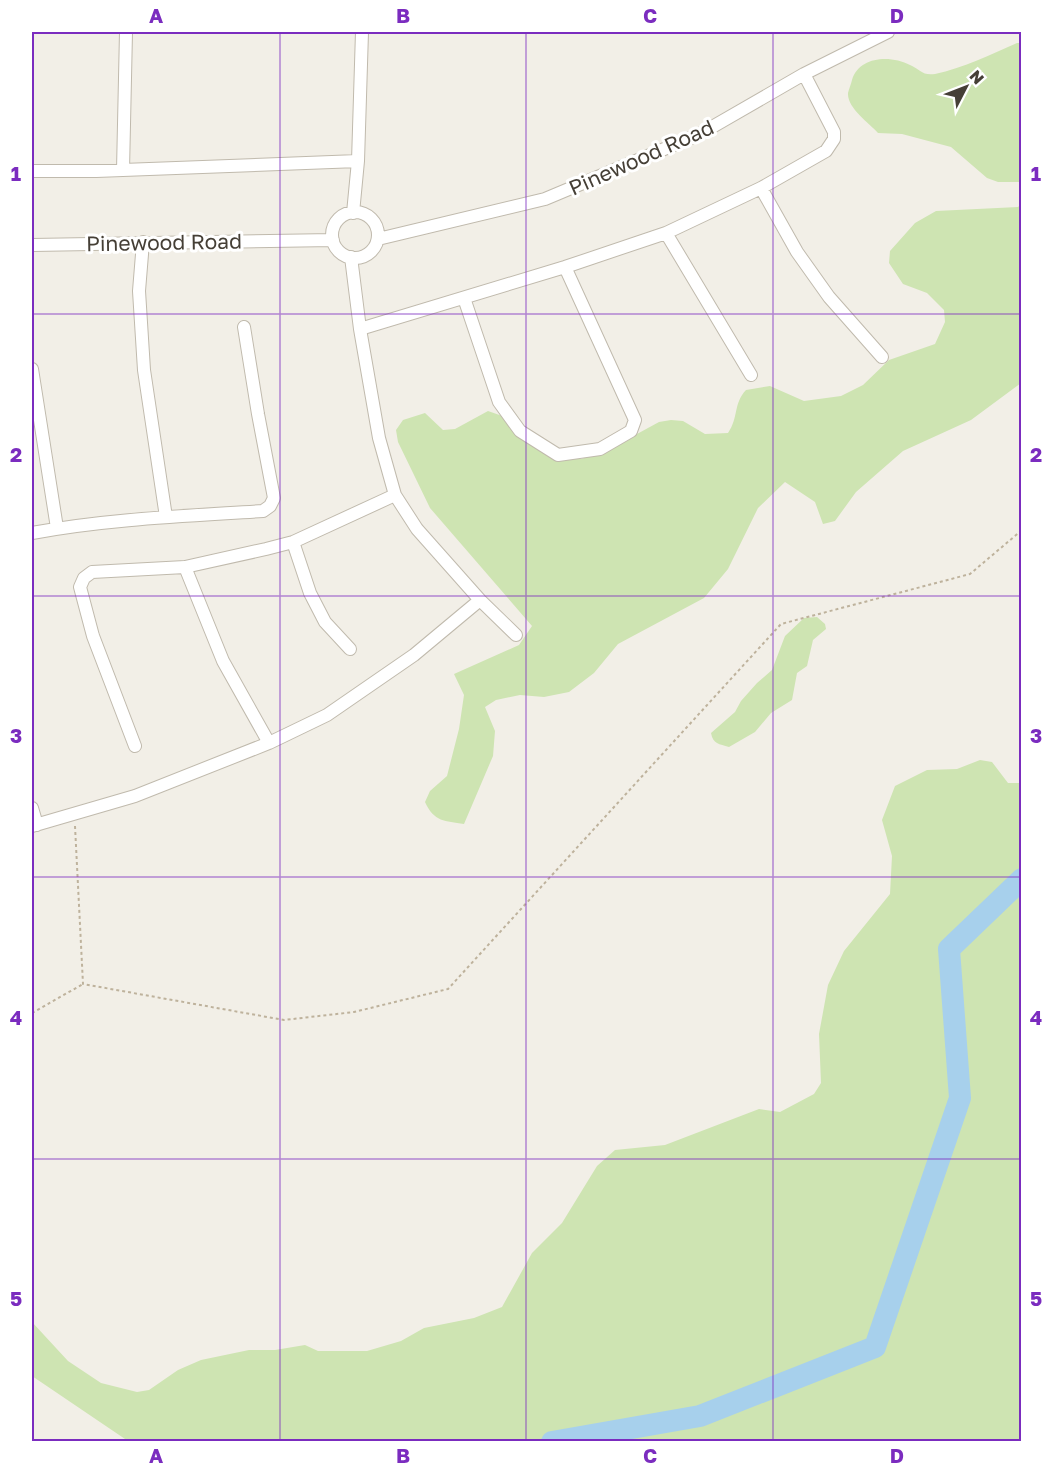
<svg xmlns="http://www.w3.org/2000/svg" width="1053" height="1473" font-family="'Golos Text',sans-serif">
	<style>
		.green { fill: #cee4b2 }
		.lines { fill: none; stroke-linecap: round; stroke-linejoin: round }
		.river { stroke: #a7d0ec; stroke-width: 22 }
		.street-casing { stroke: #c0baad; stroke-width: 14 }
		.path { stroke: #beb29c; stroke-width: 2; stroke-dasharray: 3 3; stroke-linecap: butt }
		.street { stroke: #fff; stroke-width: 12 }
		.grid { fill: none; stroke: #7b2cbf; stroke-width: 1.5; stroke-opacity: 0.55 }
		.labels { text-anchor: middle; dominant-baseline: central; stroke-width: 6; stroke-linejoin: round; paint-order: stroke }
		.street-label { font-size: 21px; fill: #453f36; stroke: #fff }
		.neatline { fill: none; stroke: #7b2cbf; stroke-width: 2 }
		.grid-label { font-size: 20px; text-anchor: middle; font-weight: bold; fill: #7b2cbf }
	</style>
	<rect width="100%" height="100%" fill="#f2efe7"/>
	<path class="green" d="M1017 43H1022L1021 182H998L987 178 951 147 902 134 878 133C869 123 847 108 848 93 849 89 851 84 852 80 859 56 891 55 910 65 920 69 922 76 935 74 963 68 990 55 1017 43Z
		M1021 204V383L971 420 903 451 856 492 835 521 823 524 815 502 785 482 758 508 728 569 704 598 618 644 594 673 569 692 544 697 520 695 496 700 485 707 495 731 493 756 464 824C445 821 434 822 425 802L430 791 447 776 459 729 464 695 454 674 519 645 532 626 430 508 398 442 396 430 403 420 425 413 443 430 455 429 488 411 508 418 557 455 581 459 604 452 659 422 671 420 683 421 705 434 728 433C739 417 733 404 746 390L770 386 804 401 841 396 863 385 889 360 935 344 945 322 944 310 927 293 903 284 889 263 890 251 915 223 936 211 1018 207Z
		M817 617 825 624 826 629 813 640 807 666 797 673 792 700 771 713 755 732 729 747C719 744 713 744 711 733L735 712 741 701 757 683 772 670 785 636 804 618Z
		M980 760 992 762 1008 783H1021V1441H128L32 1376V1322L68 1361 101 1383 137 1392 149 1390 178 1370 201 1360 249 1350H275L305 1345 318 1351H367L401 1341 424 1328 474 1318 502 1307 532 1253 562 1223 597 1166 615 1150 665 1145 759 1109 780 1112 814 1094 821 1083 819 1034 828 985 844 951 890 894 892 856 882 820 895 786 927 770 957 769Z"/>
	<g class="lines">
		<path class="river" d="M552 1442 700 1416 875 1347 960 1098 949 949 1022 879"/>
		<defs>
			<path id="street" d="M123 170 126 32
				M32 171H96L358 161
				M761 188 797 252 829 297 882 357
				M332 235a23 23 0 1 1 46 0a23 23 0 1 1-46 0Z
				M353 213 358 161 362 32
				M666 233 751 375
				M378 239 545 199 700 134 804 74 888 32
				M143 242 139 291 144 370 166 517
				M32 245 333 240
				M351 257 360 329 379 438 395 495 417 529 480 600 516 635
				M464 298 499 402 520 431 558 455 600 449 631 431 635 420 565 267
				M360 329 565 267 666 233 761 188 826 151 834 139V132L804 74
				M32 369 57 528
				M32 533C107 519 186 516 263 511L270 506 274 498 258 414 244 327
				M293 542 310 593 325 622 350 649
				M185 567 223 661 269 743
				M135 746 93 636 80 587 84 578 92 572 185 567 266 549 293 542 395 495
				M32 808 37 825
				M32 826 135 796 269 743 327 715 414 655 480 600"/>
		</defs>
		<use href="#street" class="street-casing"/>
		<path class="path" d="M75 826 83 984 284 1020 354 1012 448 989 781 624 970 574 1022 530
			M32 1013 83 984"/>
		<use href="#street" class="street"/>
	</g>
	<path class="grid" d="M280 32V1442M526 32V1442M773 32V1442M32 314H1022M32 596H1022M32 877H1022M32 1159H1022"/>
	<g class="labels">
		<g class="street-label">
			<text transform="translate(641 157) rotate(-24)">Pinewood Road</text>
			<text transform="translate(164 242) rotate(-1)">Pinewood Road</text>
		</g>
	</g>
	<rect width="1053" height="1473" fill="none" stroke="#ffffff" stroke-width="66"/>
	<g transform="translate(966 87) rotate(48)" stroke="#ffffff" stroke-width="4.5" paint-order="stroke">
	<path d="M0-4.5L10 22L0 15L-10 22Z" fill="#453f36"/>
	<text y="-9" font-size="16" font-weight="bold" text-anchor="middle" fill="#453f36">N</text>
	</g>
	<rect x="33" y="33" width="987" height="1407" class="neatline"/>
	<g class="grid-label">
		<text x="156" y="23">A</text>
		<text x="403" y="23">B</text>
		<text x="650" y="23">C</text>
		<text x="897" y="23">D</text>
		<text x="16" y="181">1</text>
		<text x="1036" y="181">1</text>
		<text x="16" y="462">2</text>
		<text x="1036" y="462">2</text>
		<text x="16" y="743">3</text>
		<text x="1036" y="743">3</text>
		<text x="16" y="1025">4</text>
		<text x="1036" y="1025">4</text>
		<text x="16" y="1306">5</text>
		<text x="1036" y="1306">5</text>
		<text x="156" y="1463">A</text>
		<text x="403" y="1463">B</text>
		<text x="650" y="1463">C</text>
		<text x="897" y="1463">D</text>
	</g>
</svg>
